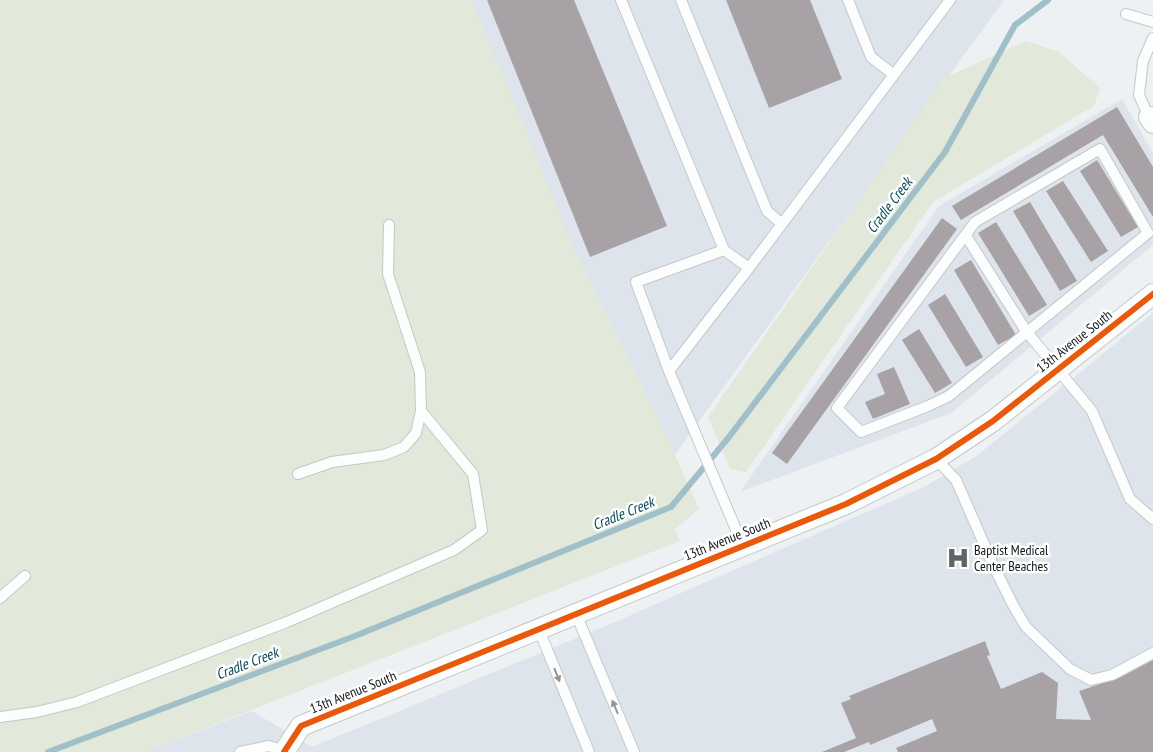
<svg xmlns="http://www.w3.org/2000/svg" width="1153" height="752" font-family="'PT Sans Narrow',sans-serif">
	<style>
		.built { fill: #dee4eb }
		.green { fill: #e2e8da }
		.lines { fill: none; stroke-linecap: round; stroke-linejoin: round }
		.stream { stroke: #a0bfc9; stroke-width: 6 }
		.building { fill: #a8a2a6 }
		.service-casing { stroke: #c5c7c9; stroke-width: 12 }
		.minor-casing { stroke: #c5c7c9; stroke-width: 22 }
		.service { stroke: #fcfdfd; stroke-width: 10 }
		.minor { stroke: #fcfdfd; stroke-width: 20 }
		.cycleway-casing { stroke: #fdfefe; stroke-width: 9 }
		.cycleway { stroke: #e8590c; stroke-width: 6 }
		.oneway { fill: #949696 }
		.labels { text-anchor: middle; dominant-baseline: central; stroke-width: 5; stroke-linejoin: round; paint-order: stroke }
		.street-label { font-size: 14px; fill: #161719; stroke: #fdfefe }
		.poi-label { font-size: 14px; fill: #161719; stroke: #fdfefe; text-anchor: start }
		.water-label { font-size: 15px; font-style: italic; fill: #0a4959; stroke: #fdfefe }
	</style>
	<rect width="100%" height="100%" fill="#eef1f3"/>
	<path class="built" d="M453 0H1004L655 482Z
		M1122 99 1153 153V245L951 413 740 492 939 206Z
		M1153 313V752H145L252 711 312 747 601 628 924 487 978 455Z"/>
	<path class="green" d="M0 0H472L576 253 667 437 699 509 675 529 680 541 145 752H0Z
		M1026 41 1059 52 1100 88 1094 106 933 202 746 472 730 469 708 417 944 78Z"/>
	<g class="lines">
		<path class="stream" d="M48 752 355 636 671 507 729 437 945 152 1015 25 1048 0"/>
	</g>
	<path class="building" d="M487 0H574L667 226 590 257Z
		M726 0H810L842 79 769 108Z
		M1117 107 1153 167V217L1103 135 961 220 952 206Z
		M1097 160 1138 227 1121 237 1080 171Z
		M1063 181 1108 251 1091 262 1046 191Z
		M1030 202 1077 281 1060 291 1013 211Z
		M942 218 957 229 787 464 772 453Z
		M996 222 1047 305 1029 316 978 233Z
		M971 260 1016 335 998 345 954 270Z
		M945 294 983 357 966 367 928 305Z
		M919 329 952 383 935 393 902 340Z
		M894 367 910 404 873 419 865 402 885 394 877 374Z
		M985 641 990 655 987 656 1001 689 1042 672 1058 683 1056 719 1091 720 1079 691 1121 677 1153 660V752H898L896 748 937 731 932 719 870 745 869 742 844 752H822L856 738 841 703 851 699 849 696Z"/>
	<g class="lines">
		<defs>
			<path id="service" d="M621 0 724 250
				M681 0 767 211 782 224
				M848 0 871 57 894 75
				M1126 14 1153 22
				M1149 117 1139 95 1143 61 1153 38
				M1100 149 1148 233 949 396 928 406 861 432 837 408 975 222Z
				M966 236 1026 331 1092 411 1130 499 1153 519
				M669 371 636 282 724 250 749 268
				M936 459 956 480 995 569 1013 605 1026 627 1070 669 1091 680 1112 675 1153 653
				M298 474 332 462 384 455 404 447 416 433 421 411 420 372 388 274 389 225
				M743 546 669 371 749 268 950 0
				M0 598 25 576
				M576 614 634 752
				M539 630 589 752
				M0 717 37 712 77 702 287 622 454 550 482 530 473 474 421 411
				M240 752 269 746 285 751"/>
			<path id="minor" d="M1149 117 1153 123
				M284 752 301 726 846 504 936 459 993 421 1153 294"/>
		</defs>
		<use href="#service" class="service-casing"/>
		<use href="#minor" class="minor-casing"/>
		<use href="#service" class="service"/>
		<use href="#minor" class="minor"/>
		<defs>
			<path id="cycleway" d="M284 752 301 726 846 504 936 459 993 421 1153 294"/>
		</defs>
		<use href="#cycleway" class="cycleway-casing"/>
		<use href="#cycleway" class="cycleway"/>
	</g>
	<defs><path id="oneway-solid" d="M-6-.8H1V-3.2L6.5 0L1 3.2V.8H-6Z" transform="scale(1.25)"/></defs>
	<g class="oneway">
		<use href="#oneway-solid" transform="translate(557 675) rotate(68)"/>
		<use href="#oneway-solid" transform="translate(615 707) rotate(-113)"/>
	</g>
	<defs>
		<symbol id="hospital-bare" viewBox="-9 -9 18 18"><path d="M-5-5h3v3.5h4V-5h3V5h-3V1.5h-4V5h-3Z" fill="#626365" stroke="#fdfefe" stroke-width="2.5" paint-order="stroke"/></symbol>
	</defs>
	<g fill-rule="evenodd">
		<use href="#hospital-bare" x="942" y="542" width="32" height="32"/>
	</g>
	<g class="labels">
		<g class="street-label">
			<text transform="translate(1074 341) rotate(-38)">13th Avenue South</text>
			<text transform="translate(727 539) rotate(-22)">13th Avenue South</text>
			<text transform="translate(353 692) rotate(-22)">13th Avenue South</text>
		</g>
		<g class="poi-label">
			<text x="974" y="550">Baptist Medical<tspan x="974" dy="16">Center Beaches</tspan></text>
		</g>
		<g class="water-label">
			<text transform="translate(889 205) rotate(-53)">Cradle Creek</text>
			<text transform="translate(623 513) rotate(-22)">Cradle Creek</text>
			<text transform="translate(247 663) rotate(-21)">Cradle Creek</text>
		</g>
	</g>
</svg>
